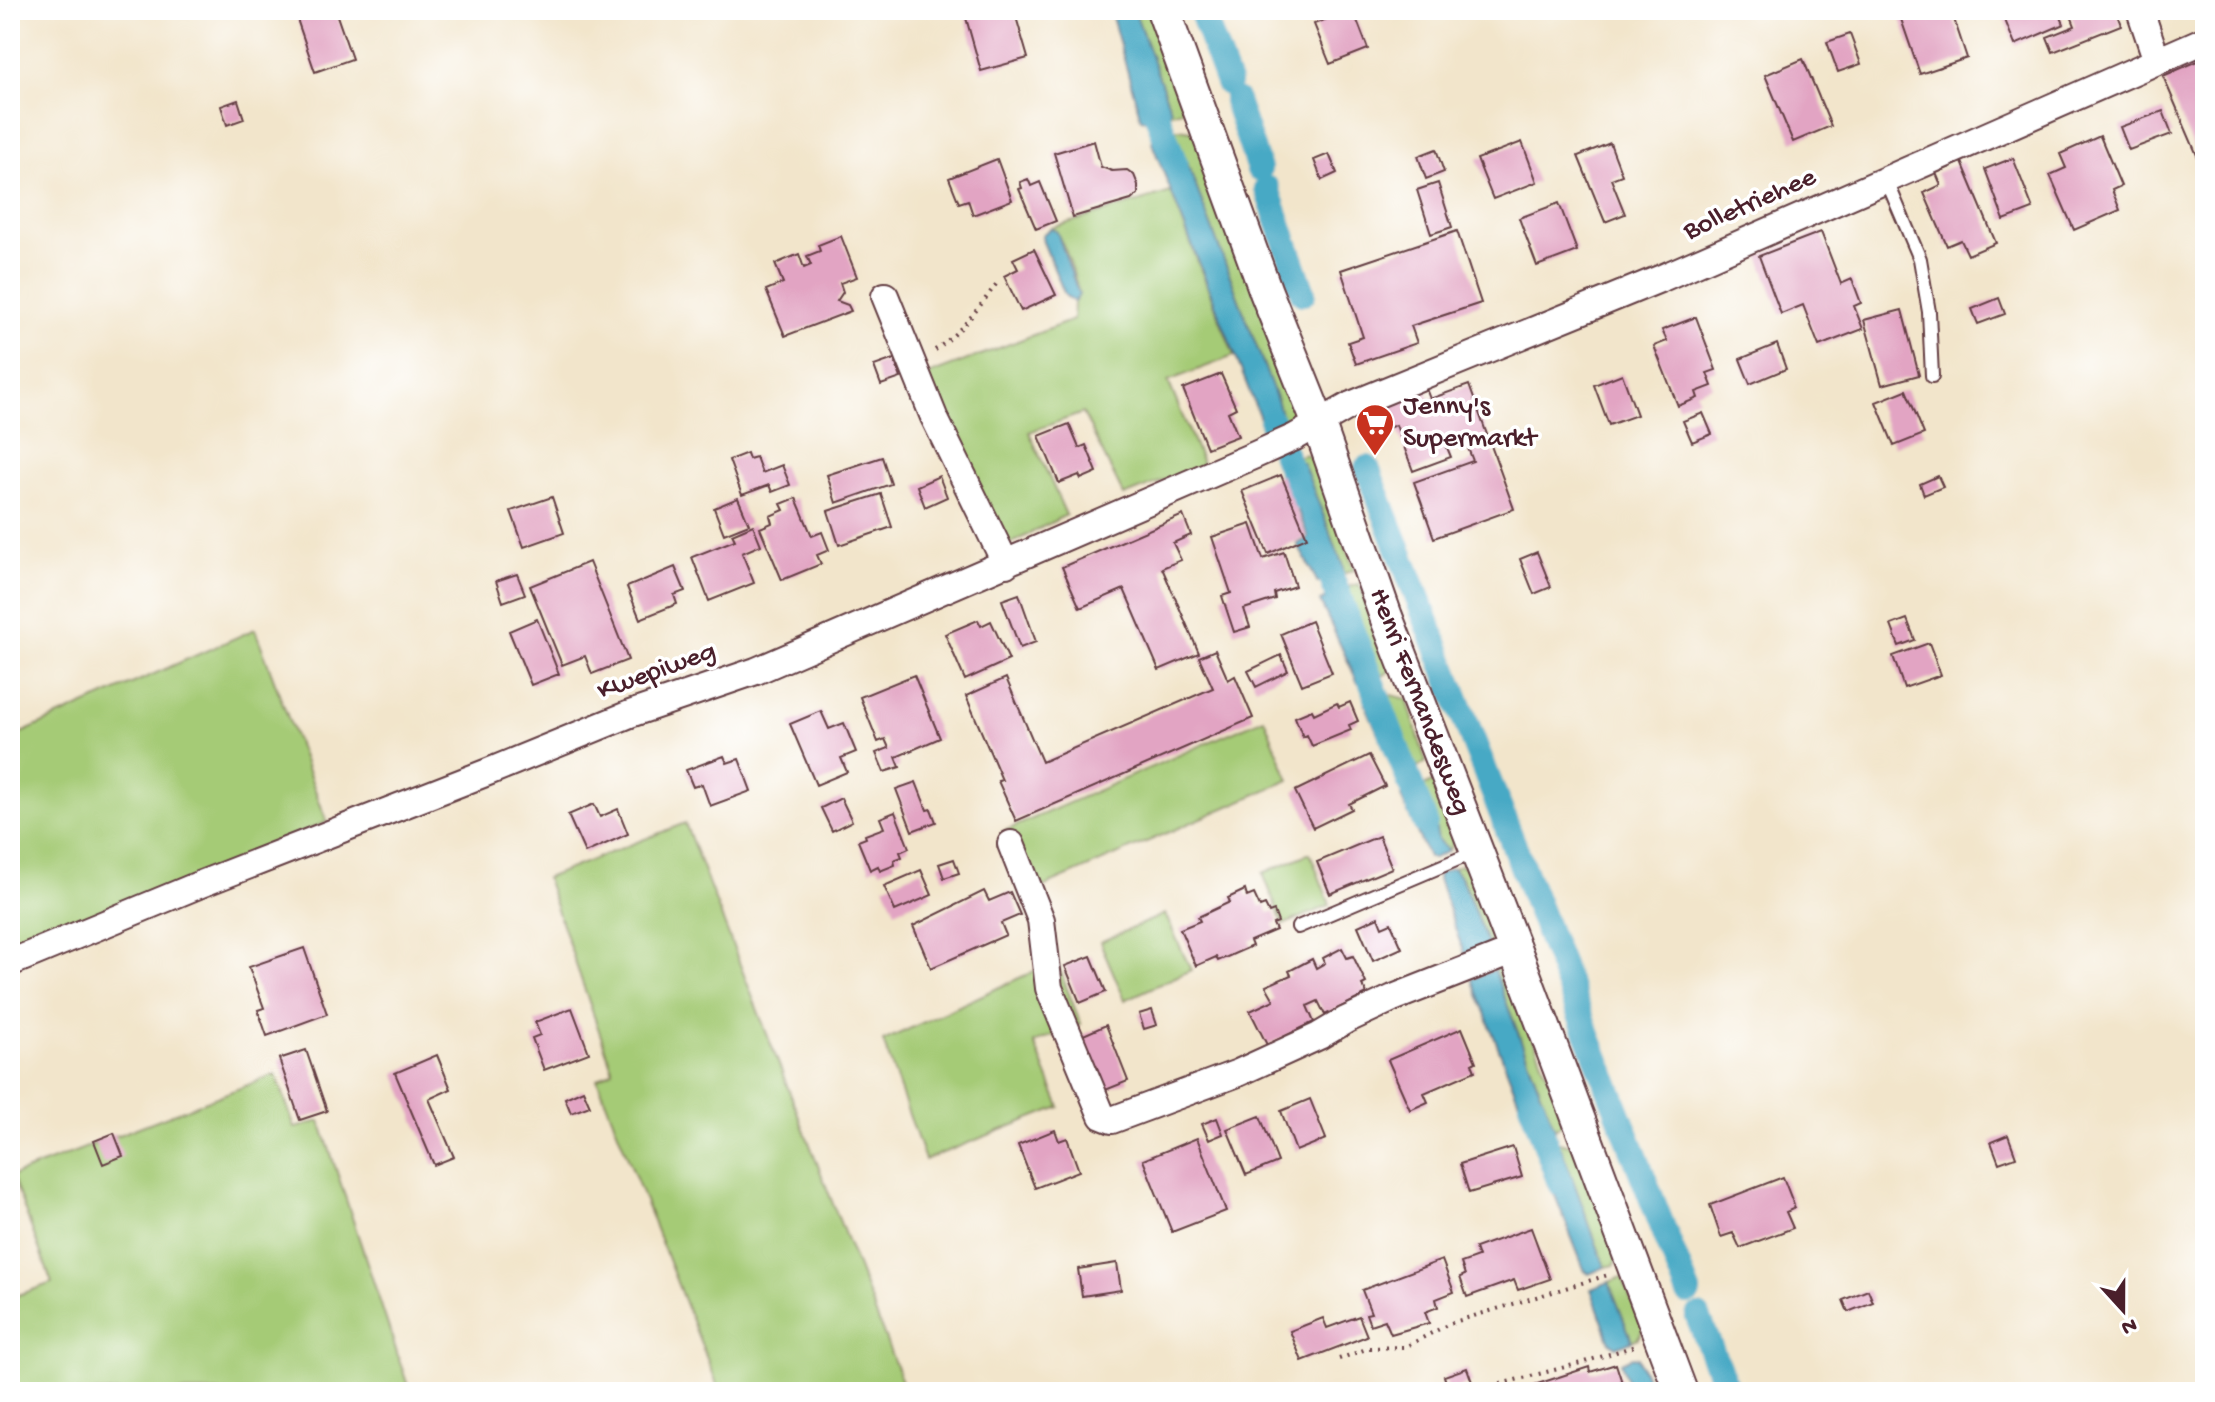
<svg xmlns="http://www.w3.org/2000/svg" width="2215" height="1402" font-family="'Gochi Hand',sans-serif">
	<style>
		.green { fill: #a5cb76; stroke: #787550; stroke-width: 2 }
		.water { fill: #46a9c5; stroke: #486478; stroke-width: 2 }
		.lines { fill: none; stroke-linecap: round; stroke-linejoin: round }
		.canal { stroke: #46a9c5; stroke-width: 26 }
		.building { fill: #e2a4c3 }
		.service-casing { stroke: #633d43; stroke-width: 16 }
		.minor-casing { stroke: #633d43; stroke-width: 30 }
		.tertiary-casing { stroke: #633d43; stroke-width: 36 }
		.path { stroke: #633d43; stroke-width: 4; stroke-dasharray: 2 6; stroke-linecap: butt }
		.service { stroke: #fff; stroke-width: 12 }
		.minor { stroke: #fff; stroke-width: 26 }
		.tertiary { stroke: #fff; stroke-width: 32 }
		.labels { text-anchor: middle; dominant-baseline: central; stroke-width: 7; stroke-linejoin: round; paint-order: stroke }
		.street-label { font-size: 28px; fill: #4a1f2b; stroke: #fff }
		.poi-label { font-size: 28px; fill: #4a1f2b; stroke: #fff; text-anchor: start }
	</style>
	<rect width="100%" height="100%" fill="#fff"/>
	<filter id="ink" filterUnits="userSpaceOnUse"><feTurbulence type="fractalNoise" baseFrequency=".0125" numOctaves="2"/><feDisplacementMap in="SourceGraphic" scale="16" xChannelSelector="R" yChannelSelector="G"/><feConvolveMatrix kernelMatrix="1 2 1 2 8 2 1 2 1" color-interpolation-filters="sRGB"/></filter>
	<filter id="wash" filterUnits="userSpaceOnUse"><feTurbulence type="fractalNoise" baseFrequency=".006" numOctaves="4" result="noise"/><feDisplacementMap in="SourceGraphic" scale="32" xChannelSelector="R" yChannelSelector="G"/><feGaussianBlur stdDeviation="1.8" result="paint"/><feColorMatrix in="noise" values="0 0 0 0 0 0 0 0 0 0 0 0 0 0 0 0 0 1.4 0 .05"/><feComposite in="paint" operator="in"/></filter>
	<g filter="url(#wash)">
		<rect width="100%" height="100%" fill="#f2e5cb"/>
		<path class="green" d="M1134 10H1150L1184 104 1182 110 1168 114 1171 110Z
			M1179 129 1198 132 1295 406 1296 419 1293 427 1285 429 1278 403 1175 131 1171 130Z
			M1171 192 1234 356 1168 381 1203 465 1124 496 1083 413 1029 432 1066 515 1006 546 925 376 1073 320 1074 302 1079 294C1075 278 1065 238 1051 228Z
			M1305 454 1314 459 1354 570 1343 574V566L1303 463 1295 458Z
			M1359 584 1393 661 1390 671 1378 679 1346 591 1350 586Z
			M255 629 327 822 10 954V738Z
			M1388 694 1407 699 1426 762 1416 769 1412 767Z
			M1264 718 1289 780 1027 894 1002 832Z
			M1432 782C1452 796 1464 831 1448 851L1438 840 1422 787Z
			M685 823 906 1392H720L597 1079 613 1071 546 878Z
			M1310 853 1330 905 1283 925 1263 873Z
			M1460 865 1470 870 1495 937 1496 945 1490 950 1462 878 1453 868Z
			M1165 914 1191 970 1125 1000 1100 942Z
			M1056 961 1081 1024 1034 1043 1060 1107 925 1160 883 1041Z
			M1505 966 1564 1118 1562 1124 1555 1129 1494 970Z
			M276 1074 295 1128 320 1121 410 1392H10V1298L52 1283 12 1176Z
			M1559 1142 1578 1147 1617 1257 1615 1265 1605 1267 1561 1147 1554 1148 1551 1145Z
			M1622 1277 1643 1329 1638 1338 1632 1341 1609 1282Z"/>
		<path class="water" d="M1110 10H1134L1171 110C1165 118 1151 121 1141 119Z
			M1171 130 1175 131 1278 403 1285 429 1267 436 1152 143 1154 136Z
			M1051 228 1057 232 1079 295 1074 302 1065 295 1043 242 1042 235Z
			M1299 461 1303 463 1343 566V574L1318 583 1297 544 1309 538 1280 468Z
			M1346 591 1380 676 1378 679 1363 686 1358 683 1320 601Z
			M1388 694 1412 767 1416 769V773L1398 780 1365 703Z
			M1422 787 1432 807 1438 840 1448 851 1432 859 1428 857 1401 797Z
			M1453 868 1461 878 1490 950 1465 956 1438 879 1439 873Z
			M1494 970 1555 1130 1535 1137 1532 1135 1472 979Z
			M1561 1147 1605 1267 1589 1274 1584 1269 1540 1157 1543 1152Z
			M1609 1282 1632 1341 1616 1347 1609 1340 1591 1289Z
			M1633 1357 1638 1358 1652 1392H1631L1621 1362Z"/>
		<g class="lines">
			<path class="canal" d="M1201 10 1228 83
				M1146 85 1175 164
				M1236 101 1259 169
				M1267 189 1303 293
				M1272 422 1301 497
				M1367 468 1688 1292
				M1319 545 1425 822
				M1531 1103 1560 1183
				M1698 1317 1728 1392"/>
		</g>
		<g id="blocks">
			<path class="building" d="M323 10H335L352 59 315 72 297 19Z
				M992 10H1014L1028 58 981 71 966 18Z
				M1350 10H1353L1368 49 1330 64 1314 24Z
				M1927 10H1951L1967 58 1920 74 1901 19Z
				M2001 10H2058L2064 24 2015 45Z
				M2078 10H2115L2121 25 2053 52 2047 37 2075 26 2070 13Z
				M1850 34 1861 64 1838 72 1827 42Z
				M2205 58V157L2199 160 2163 76Z
				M1803 59 1831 126 1793 142 1765 75Z
				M238 100 244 119 227 125 221 106Z
				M2163 111 2172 134 2129 150 2120 127Z
				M2100 136 2121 186 2112 190 2120 210 2074 230 2050 175 2066 168 2060 154Z
				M1094 141 1101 167 1112 171 1127 170 1134 175 1138 185V194L1131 200 1073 217 1054 153Z
				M1522 142 1537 182 1493 199 1477 159Z
				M1610 143 1622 175 1611 179 1625 214 1605 222 1578 156Z
				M1436 149 1444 172 1426 179 1418 156Z
				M1329 154 1337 173 1322 180 1314 160Z
				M2013 158 2033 209 2004 220 1985 169Z
				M997 159 1012 200 973 215 968 200 959 203 949 178Z
				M1962 162 1996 243 1968 255 1961 240 1947 246 1924 193 1941 185 1936 173Z
				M1028 179 1031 186 1040 182 1056 221 1036 229 1019 189 1022 188 1020 182Z
				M1438 183 1452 227 1431 234 1417 190Z
				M1559 203 1577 251 1537 266 1519 218Z
				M1457 231 1481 303 1411 326 1417 343 1356 364 1348 342 1363 337 1341 270Z
				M1821 232 1841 284 1852 279 1861 303 1854 306 1863 329 1819 346 1803 305 1781 314 1759 256Z
				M841 236 857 277 840 283 843 292 837 301 848 305 851 311 785 336 766 290 783 283 775 264 799 254 804 268 811 265 807 256 820 251 818 245Z
				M1034 249 1056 295 1021 311 1004 276 1018 269 1013 259Z
				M1999 298 2005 314 1978 324 1972 309Z
				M1902 310 1919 375 1882 385 1864 320Z
				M1696 317 1716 370 1707 373 1712 386 1696 392 1698 398 1678 406 1654 346 1667 341 1662 330Z
				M1777 344 1786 369 1750 384 1740 359Z
				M894 359 901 378 881 385 874 366Z
				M1221 374 1236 408 1228 412 1238 436 1207 448 1183 389Z
				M1622 374 1637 415 1609 425 1594 385Z
				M1469 385 1514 509 1434 538 1414 482 1473 461 1464 438 1446 445 1451 457 1413 471 1396 425 1385 429 1376 404 1425 386 1430 399Z
				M1906 390 1924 434 1894 446 1876 402Z
				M1703 413 1712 434 1692 442 1683 421Z
				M1069 424 1079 448 1086 445 1097 472 1081 479 1079 475 1059 483 1039 436Z
				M747 453 749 459 756 457 762 473 782 465 790 485 772 492 769 485 742 495 729 460Z
				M882 457 891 484 836 503 827 475Z
				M1281 475 1307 537 1268 554 1242 491Z
				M939 476 947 497 925 507 917 486Z
				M1938 476 1943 487 1924 495 1920 484Z
				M881 494 892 527 839 545 828 511Z
				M552 497 564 533 524 547 511 511Z
				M738 498 749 524 724 534 714 508Z
				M796 498 812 536 822 532 829 550 817 555 821 564 782 580 760 528 772 523 770 516 784 510 781 504Z
				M1183 515 1191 535 1173 543 1181 560 1162 568 1199 653 1159 670 1124 589 1080 608 1062 567Z
				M1251 524 1263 559 1284 552 1295 586 1274 593 1275 599 1244 609 1250 627 1234 632 1222 596 1231 593 1212 537Z
				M753 525 761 545 742 553 754 583 709 601 692 557 735 540 732 534Z
				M1537 552 1551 587 1534 594 1520 559Z
				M589 562 628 660 592 674 585 656 562 665 530 586Z
				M675 567 685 591 674 595 677 604 640 619 627 587Z
				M517 574 525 594 503 602 496 581Z
				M1019 594 1036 642 1020 648 1002 600Z
				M537 619 559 674 531 685 509 631Z
				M1907 619 1915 640 1899 646 1891 625Z
				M978 620 981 626 991 621 1009 660 965 680 945 634Z
				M1311 621 1332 673 1302 685 1281 634Z
				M1929 643 1941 675 1904 688 1893 656Z
				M1215 650 1228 680 1235 676 1253 718 1016 821 998 781 1002 780 966 696 1006 678 1042 762 1213 688 1199 657Z
				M1281 655 1288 671 1256 687 1248 671Z
				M914 675 940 738 896 757 900 767 884 772 876 753 889 748 885 739 878 742 860 697Z
				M1350 702 1358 721 1349 725 1351 730 1312 746 1307 735 1303 737 1295 717 1312 710 1314 714 1337 703 1339 707Z
				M821 711 829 729 844 723 856 752 841 758 847 772 816 785 790 724Z
				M1369 755 1385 786 1349 804 1352 809 1313 828 1295 791Z
				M724 756 727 763 739 759 751 791 710 806 702 784 693 787 686 770Z
				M916 782 927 810 931 809 936 822 912 831 896 789Z
				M841 798 852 821 832 831 821 808Z
				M594 804 600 817 618 809 628 834 585 853 568 815Z
				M895 812 909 848 900 852 902 857 894 860 895 865 880 871 878 866 870 870 858 841 866 838 865 835 884 828 880 818Z
				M1379 836 1392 868 1330 894 1317 862Z
				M954 859 959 873 944 878 939 864Z
				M921 870 932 895 895 911 884 886Z
				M1245 890 1247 897 1254 894 1260 907 1265 905 1269 913 1274 911 1278 922 1273 924 1276 930 1250 941 1252 946 1218 961 1216 957 1196 966 1180 929 1200 921 1198 917 1230 902 1228 898Z
				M984 891 989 901 1010 892 1020 915 1001 923 1006 935 931 968 913 926Z
				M1378 917 1382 927 1391 923 1402 948 1373 961 1358 926Z
				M304 948 327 1014 267 1036 258 1010 264 1008 249 967Z
				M1342 948 1347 958 1353 956 1366 983 1362 985 1367 994 1325 1015 1318 1001 1307 1006 1314 1022 1267 1045 1250 1011 1274 1000 1266 986 1291 975 1289 971 1312 959 1316 968 1325 963 1323 958Z
				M1091 956 1106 992 1080 1003 1065 966Z
				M572 1008 589 1053 544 1070 532 1038 540 1035 535 1022Z
				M1152 1010 1157 1025 1144 1029 1139 1014Z
				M1106 1025 1128 1081 1103 1091 1081 1036Z
				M1462 1028 1476 1062 1472 1064 1475 1071 1424 1093 1428 1102 1410 1110 1388 1060Z
				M306 1050 327 1111 300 1120 279 1059Z
				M437 1055 451 1089 429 1099 454 1157 434 1165 395 1073Z
				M583 1090 590 1106 571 1113 565 1098Z
				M1310 1099 1326 1139 1296 1151 1281 1111Z
				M1260 1116 1278 1162 1246 1175 1227 1129Z
				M1217 1118 1223 1134 1209 1140 1202 1124Z
				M1055 1130 1059 1141 1067 1138 1079 1171 1035 1188 1018 1145Z
				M114 1133 123 1156 103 1164 94 1141Z
				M2008 1135 2016 1157 1999 1163 1991 1142Z
				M1197 1138 1226 1211 1172 1232 1143 1160Z
				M1513 1147 1522 1177 1469 1193 1460 1164Z
				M1783 1177 1795 1208 1786 1212 1793 1228 1740 1248 1733 1233 1721 1237 1710 1205Z
				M1531 1228 1550 1279 1518 1290 1514 1280 1467 1297 1460 1277 1465 1275 1461 1263 1478 1257 1475 1248Z
				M1442 1260 1454 1292 1436 1299 1438 1307 1425 1312 1429 1323 1391 1334 1385 1320 1370 1325 1366 1314 1371 1313 1362 1290Z
				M1117 1263 1121 1290 1082 1296 1078 1269Z
				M1868 1290 1873 1302 1848 1312 1843 1300Z
				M1359 1316 1367 1336 1302 1361 1290 1331 1323 1318 1327 1328Z
				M1616 1364 1625 1392H1513L1589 1367 1590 1372Z
				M1467 1368 1472 1382 1449 1391 1444 1376Z"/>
		</g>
	</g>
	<g filter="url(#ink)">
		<use href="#blocks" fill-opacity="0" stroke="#633d43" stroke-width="2"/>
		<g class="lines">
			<defs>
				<path id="service" d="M1886 179 1920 259 1929 312 1932 376
					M1298 927 1475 852"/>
				<path id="minor" d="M2140 10 2157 61
					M885 296 934 417 1006 564
					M1011 844 1041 920 1049 988 1102 1116 1112 1120 1238 1073 1319 1036 1346 1020 1393 998 1515 950
					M10 963 201 884 488 772 630 714 756 671 1255 455 1295 437 1351 405 1662 278 2205 40"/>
				<path id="tertiary" d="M1163 10 1266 292 1318 422 1385 614 1515 950 1681 1392"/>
			</defs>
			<use href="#service" class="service-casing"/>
			<use href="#minor" class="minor-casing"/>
			<use href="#tertiary" class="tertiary-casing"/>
			<path class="path" d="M935 350C961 332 978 309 997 283
				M1339 1359 1369 1348 1405 1347 1451 1323 1608 1275
				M1469 1392 1581 1363 1635 1346"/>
			<use href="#service" class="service"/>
			<use href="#minor" class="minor"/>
			<use href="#tertiary" class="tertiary"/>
		</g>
	</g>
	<defs>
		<symbol id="supermarket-pin" viewBox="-11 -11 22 30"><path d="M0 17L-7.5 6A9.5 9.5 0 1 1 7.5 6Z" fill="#c8321e" stroke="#fff"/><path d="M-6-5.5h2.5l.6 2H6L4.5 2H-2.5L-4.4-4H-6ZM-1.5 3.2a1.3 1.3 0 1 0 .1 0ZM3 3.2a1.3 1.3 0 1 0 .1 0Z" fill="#fff"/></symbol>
	</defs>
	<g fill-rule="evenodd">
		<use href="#supermarket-pin" x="1353" y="401" width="44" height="60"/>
	</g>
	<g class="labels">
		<g class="street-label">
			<text transform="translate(1750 205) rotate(-24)">Bolletriehee</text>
			<text transform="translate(657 672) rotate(-20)">Kwepiweg</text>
			<text transform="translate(1419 702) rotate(69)">Henri Fernandesweg</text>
		</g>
		<g class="poi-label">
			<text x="1403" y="407">Jenny's<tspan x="1403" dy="32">Supermarkt</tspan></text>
		</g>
	</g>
	<rect width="2215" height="1402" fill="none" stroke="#fff" stroke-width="40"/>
	<g transform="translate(2123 1310) rotate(159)" stroke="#ffffff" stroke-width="6" paint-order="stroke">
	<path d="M0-6L14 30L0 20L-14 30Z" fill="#4a1f2b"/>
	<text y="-12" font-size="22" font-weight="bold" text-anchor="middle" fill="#4a1f2b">N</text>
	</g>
</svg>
